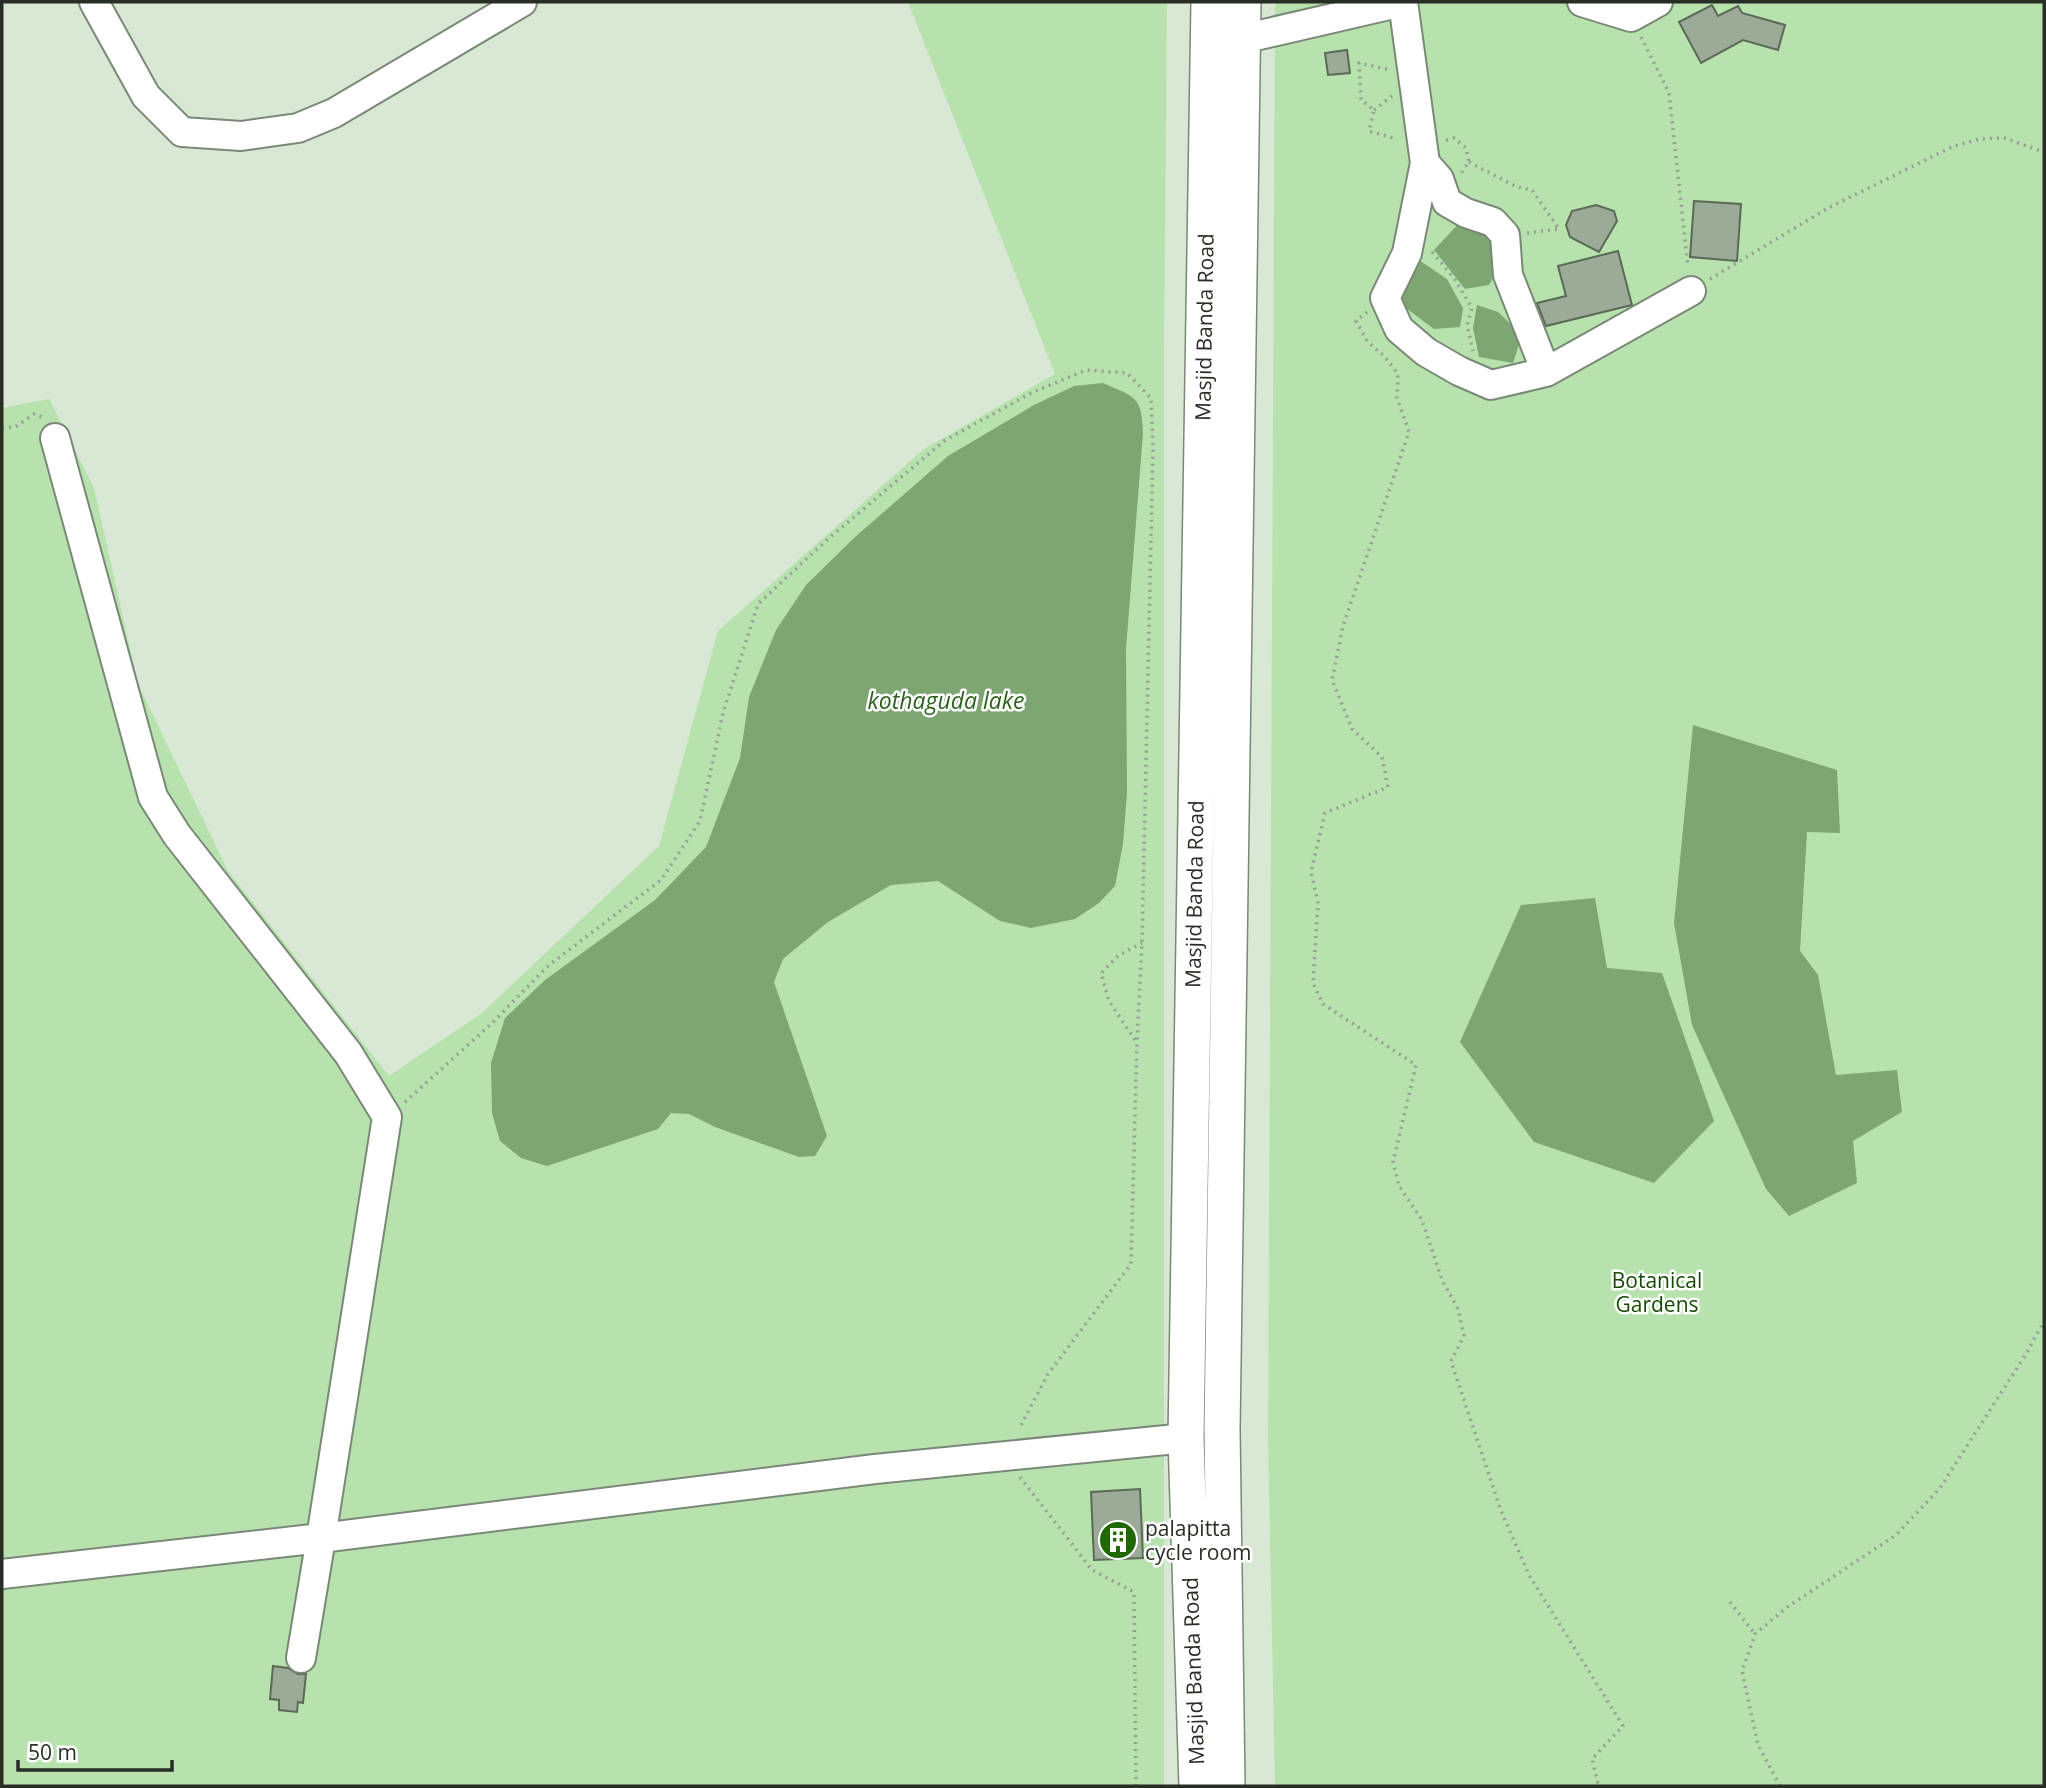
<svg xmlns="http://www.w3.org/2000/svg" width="2046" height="1788" font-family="'Open Sans',sans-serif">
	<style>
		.green { fill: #b7e1ad }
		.water { fill: #7da673 }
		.building { fill: #9cab98; stroke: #5b6957; stroke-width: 2 }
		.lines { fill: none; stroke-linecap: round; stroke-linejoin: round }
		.minor-casing { stroke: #7a8977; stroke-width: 32 }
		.major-casing { stroke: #7a8977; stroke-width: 38 }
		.path { stroke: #94a091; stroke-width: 3.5; stroke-dasharray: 2 5; stroke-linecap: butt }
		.minor { stroke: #fff; stroke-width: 28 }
		.major { stroke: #fff; stroke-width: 35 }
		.labels { text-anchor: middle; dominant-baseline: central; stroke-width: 5; stroke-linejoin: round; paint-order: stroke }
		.street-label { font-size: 21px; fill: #282e26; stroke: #fff }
		.park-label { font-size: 21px; fill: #154b00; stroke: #fff }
		.poi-label { font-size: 21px; fill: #282e26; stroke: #fff; text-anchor: start }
		.water-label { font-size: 23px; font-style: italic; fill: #2d631e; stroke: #fff }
	</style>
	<rect width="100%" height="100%" fill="#d8e8d4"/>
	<path class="green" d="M908 2H1167L1164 361V1786H2V408L49 399 94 488 138 684 228 871 389 1076 482 1013 659 846 718 631 924 449 1055 374Z
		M1275 2H2044V1786H1275L1268 1438Z"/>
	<path class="water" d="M1462 220 1494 235 1499 268 1489 285 1465 289 1434 250Z
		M1419 260 1447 279 1463 308 1460 327 1434 329 1395 300Z
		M1477 305 1498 312 1522 335 1513 363 1479 357 1473 328Z
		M1103 383C1135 397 1142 396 1143 433L1126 649 1127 793 1123 844 1115 886 1099 903 1075 919 1031 928 1000 921 938 881 891 885 828 922 783 959 774 982 827 1136 815 1156 799 1157 715 1127 689 1114 671 1113 658 1129 547 1166 521 1158 500 1141 492 1113 491 1063 505 1018 545 980 655 900 706 847 740 758 749 697 776 630 806 585 855 537 948 456 1034 405 1074 386Z
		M1693 725 1837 770 1840 833 1807 832 1800 951 1818 975 1836 1075 1897 1070 1902 1112 1853 1141 1857 1183 1789 1216 1766 1189 1692 1025 1674 923Z
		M1595 898 1607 968 1662 973 1714 1121 1654 1183 1534 1142 1460 1042 1521 905Z"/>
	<path class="building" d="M1712 5 1718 16 1738 6 1742 13 1785 25 1778 50 1743 40 1701 63 1679 22Z
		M1347 50 1350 73 1328 75 1325 53Z
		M1694 201 1741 204 1737 261 1690 257Z
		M1596 205 1614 211 1617 221 1599 252 1570 237 1566 225 1572 211Z
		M1618 251 1632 305 1546 326 1537 303 1566 296 1558 266Z
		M1140 1489 1143 1558 1094 1560 1091 1492Z
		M273 1666 288 1668 298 1674H306L303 1703 298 1702 297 1712 279 1710V1700L270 1699Z"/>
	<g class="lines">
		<defs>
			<path id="minor" d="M94 2 146 96 182 132 241 136 298 128 334 113 522 2
				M1403 2 1425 163 1407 253 1385 298 1399 329 1426 352 1459 371 1491 385 1546 372 1691 291
				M1582 2 1631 17 1658 2
				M1242 39 1402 2
				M1425 163 1439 179 1447 202 1466 213 1493 222 1505 235 1508 275 1546 372
				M2 1574 321 1538 387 1117 348 1053 177 835 153 797 55 438
				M301 1658 321 1538 875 1469 1186 1438"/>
			<path id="major" d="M1197 1786 1186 1438 1209 2
				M1227 1786 1222 1429 1243 2"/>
		</defs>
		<use href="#minor" class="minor-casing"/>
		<use href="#major" class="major-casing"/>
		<path class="path" d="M1641 37 1669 93 1688 267
			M1387 69 1359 63 1361 100 1374 110 1369 131 1397 139
			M1374 110 1392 96
			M1446 140 1454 138 1466 148 1469 162 1461 173
			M1469 162 1517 187 1532 190 1559 229 1527 233
			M1432 252 1454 278 1472 308 1467 325 1473 351
			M1710 279 1828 208 1954 146 1980 139 2004 138 2044 152
			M1367 312 1356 321 1367 341 1385 357 1398 374 1397 398 1409 432 1343 626 1332 680 1352 729 1382 757 1388 787 1325 813 1311 872 1318 903 1313 983 1323 1004 1416 1065 1393 1162 1399 1186 1422 1220 1442 1280 1458 1309 1464 1336 1451 1361 1501 1511 1529 1575 1623 1726 1592 1759 1598 1783 1602 1786
			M2 428 15 427 34 414 44 418
			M1135 1040 1109 1001 1101 973 1119 955 1142 943
			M405 1102 490 1025 549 965 661 880 700 821 723 713 758 604 828 539 944 441 1031 393 1086 370 1127 373 1151 398 1153 447 1142 943 1137 1041 1131 1264 1048 1374 1019 1429
			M1020 1477 1092 1570 1134 1592 1136 1786
			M1730 1602 1755 1634
			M1780 1786 1758 1745 1742 1671 1755 1634 1786 1608 1896 1535 1940 1488 2026 1354 2044 1321"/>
		<use href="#minor" class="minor"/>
		<use href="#major" class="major"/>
	</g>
	<defs>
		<symbol id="building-disc" viewBox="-11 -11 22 22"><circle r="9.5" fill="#206801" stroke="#fff"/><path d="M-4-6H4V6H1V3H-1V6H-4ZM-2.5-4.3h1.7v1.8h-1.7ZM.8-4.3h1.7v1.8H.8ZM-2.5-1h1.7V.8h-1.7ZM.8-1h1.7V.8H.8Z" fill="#fff"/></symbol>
	</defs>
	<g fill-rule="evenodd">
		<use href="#building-disc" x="1096" y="1518" width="44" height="44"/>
	</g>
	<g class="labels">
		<g class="street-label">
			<text transform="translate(1204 327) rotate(-89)">Masjid Banda Road</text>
			<text transform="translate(1194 894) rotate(-89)">Masjid Banda Road</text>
			<text transform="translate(1193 1671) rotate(-92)">Masjid Banda Road</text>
		</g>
		<g class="park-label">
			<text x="1657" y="1280">Botanical<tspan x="1657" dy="24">Gardens</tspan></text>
		</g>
		<g class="poi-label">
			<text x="1145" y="1528">palapitta<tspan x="1145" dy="24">cycle room</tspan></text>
		</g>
		<g class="water-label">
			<text x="946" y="700">kothaguda lake</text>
		</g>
	</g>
	<rect width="2046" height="1788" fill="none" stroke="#282e26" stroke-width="7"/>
	<path d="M18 1760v10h154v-10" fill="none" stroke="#282e26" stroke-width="3.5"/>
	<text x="28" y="1760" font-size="21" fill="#282e26" stroke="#ffffff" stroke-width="5" paint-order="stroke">50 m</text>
</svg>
